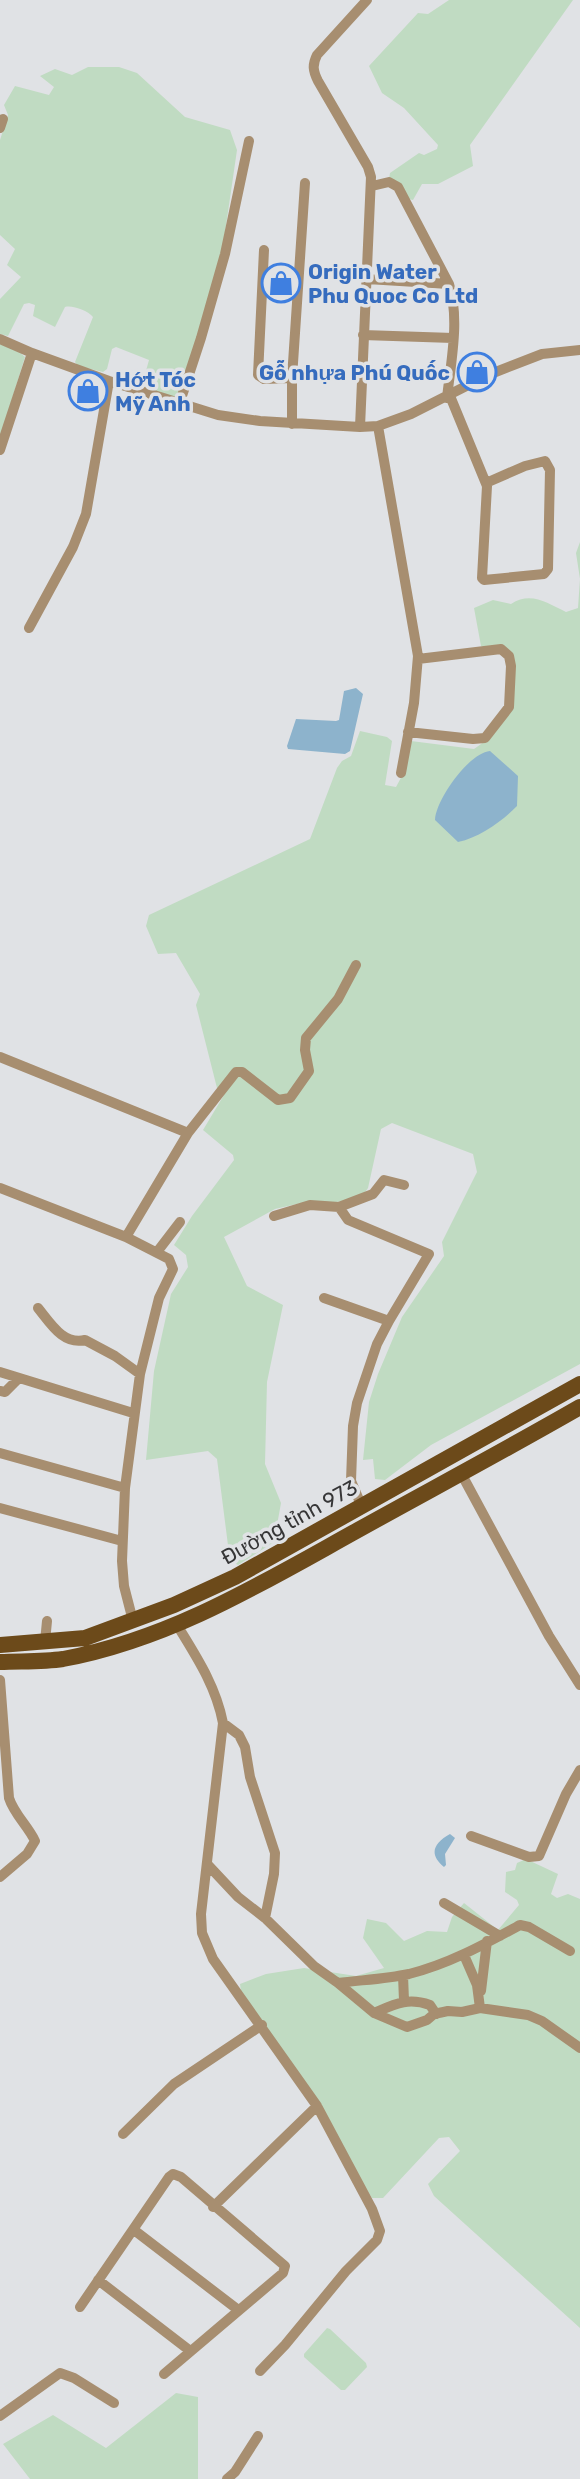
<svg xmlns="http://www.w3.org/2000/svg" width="580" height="2479" font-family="Rubik,sans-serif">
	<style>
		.green { fill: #c0dbc2 }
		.water { fill: #8db3cc }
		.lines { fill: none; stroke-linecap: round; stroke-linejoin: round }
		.street { stroke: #a78e70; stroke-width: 10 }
		.primary { stroke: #6c4a1a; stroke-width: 16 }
		.labels { text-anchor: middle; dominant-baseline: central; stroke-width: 7; stroke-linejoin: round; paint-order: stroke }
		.shop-label { font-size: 21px; font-weight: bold; fill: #366cbe; stroke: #e0e2e5; text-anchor: start }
		.street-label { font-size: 21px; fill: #363637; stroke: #e0e2e5 }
	</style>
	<rect width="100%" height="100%" fill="#e0e2e5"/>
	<path class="green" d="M449 0H573L470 145 473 166 438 184H422L413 200 409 199 389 179 390 173 419 153 424 155 437 149 438 145 404 108 382 93 369 66 418 13 428 14Z
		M88 67H119L137 73 185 117 230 130 237 150 222 253 179 398 143 388 142 385 149 360 116 347 112 349 107 369 103 372 78 366 75 362 93 317C88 311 73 305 65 307L55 327 33 316 35 305 29 303 24 304 8 336 0 334V299L21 277 7 265 15 249 0 235V140L8 115 4 105 15 86 49 95 54 87 40 76 55 69 72 75Z
		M0 344 18 351 25 357 0 438Z
		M580 542V1364L431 1445 385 1480 375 1479 373 1459 363 1460 369 1402 378 1374 402 1317 444 1256 442 1242 477 1172 473 1154 392 1123 381 1129 368 1188 361 1198 324 1204 310 1201 275 1209 224 1237 247 1286 283 1305 267 1382 265 1464 281 1503 274 1542 238 1565 230 1561 217 1459 208 1451 146 1460 154 1371 171 1294 188 1267 186 1255 174 1245 192 1216 234 1160 233 1155 203 1130 224 1095 217 1088 196 1005 200 994 176 953 158 954 146 926 149 915 310 839 337 768 342 761 351 756 360 731 387 737 392 741 385 785 396 787 403 774 411 741 474 749C515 722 509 702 513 658L481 646 474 608 493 600 511 604C531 591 547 603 566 612L578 608 580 579 576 553Z
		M526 1859 558 1874 551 1894 557 1898 568 1894 580 1899V2328L434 2196 428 2184 460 2151 449 2137 439 2138 383 2198H372L241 1991 240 1984 266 1974 304 1968 356 1976 384 1968 363 1938 367 1919 386 1923 404 1941 427 1931 447 1932 452 1917 464 1903 498 1930 519 1905 517 1900 505 1892 506 1872 515 1870 517 1863Z
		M327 2328 330 2329 366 2363 367 2367 345 2390H341L304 2357V2354Z
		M176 2393 198 2397V2479H30L3 2444 53 2415 106 2448Z"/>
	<path class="water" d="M356 688 363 694 350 751 345 754 288 749 287 746 296 719 336 721 339 720 344 691Z
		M490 751 518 776 517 806C501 822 480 837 458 842L435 820C436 799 469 753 490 751Z
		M450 1834 455 1838 445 1854 446 1865 444 1867C428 1854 434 1843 450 1834Z"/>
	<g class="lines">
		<path class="street" d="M0 128 3 119
			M372 186 389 182 398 187 449 284C460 319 451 361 447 398
			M264 250 258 375 264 379 292 378
			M367 279 449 284
			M363 335 453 338
			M0 339 32 353 109 381 218 415 260 421 360 427 378 426 411 414 488 375 542 354 580 350
			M450 396 487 486 482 578 484 580 544 574 548 569 550 470 545 461 525 466 486 483
			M180 402 201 338 225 254 249 141
			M292 424V378L305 183
			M378 426 418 656 414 703 401 773
			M360 427 371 177 368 167 318 81C313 71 312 65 317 55L367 0
			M0 450 32 353
			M29 628 73 547 86 514 109 381
			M408 732 473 739 485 738 509 707 511 666 509 656 501 649 418 659
			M0 1057 188 1133 126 1237
			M188 1133 236 1072H242L278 1100 290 1098 309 1071 305 1050 306 1038 338 999 356 965
			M0 1188 126 1237 169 1259 173 1269 159 1298 140 1374 125 1488 122 1561 124 1586 133 1621
			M339 1207 348 1220 429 1254 389 1321 377 1344 357 1403 353 1426 351 1481 362 1507
			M274 1216 310 1205 339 1207 373 1194 384 1180 404 1185
			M157 1252 180 1222
			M324 1298 389 1321
			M38 1308C51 1324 63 1345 85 1340L115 1356 140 1374
			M0 1372 133 1413
			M0 1391 5 1392 19 1378
			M0 1453 125 1488
			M462 1475 549 1636 580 1685
			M0 1508 122 1541
			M177 1625C196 1656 216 1686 223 1723L201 1914 202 1933 213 1959 317 2106 372 2209 380 2231 377 2240 346 2271 285 2345 260 2371
			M45 1642 47 1621
			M0 1680 9 1798C14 1814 28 1826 35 1841L27 1854 0 1877
			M223 1723 239 1735 245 1747 250 1777 275 1853 274 1874 265 1918
			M471 1836 529 1857 539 1856 566 1794 580 1770
			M208 1865 238 1897 265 1918 314 1966 338 1983C361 1980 386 1979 409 1974 449 1964 485 1944 520 1925L529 1927 570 1951
			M444 1903 500 1936
			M464 1955 477 1985 480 2008
			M403 1975 404 2001
			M338 1983 374 2013 407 2027 427 2020 434 2014 448 2011 462 2012 480 2008 528 2015 542 2021 580 2048
			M481 1991 487 1941
			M374 2013C395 2004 408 1997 430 2005L436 2014
			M123 2134 174 2084 262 2025
			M213 2207 317 2106
			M134 2230 237 2309
			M98 2280 189 2350
			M80 2307 169 2177 173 2174 181 2177 285 2266 283 2273 164 2374
			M0 2416 60 2373 74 2378 114 2403
			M227 2479 235 2472 258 2436"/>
		<path class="primary" d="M0 1645 85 1638 174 1605 235 1577 580 1384
			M0 1662C21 1661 43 1662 63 1659 171 1639 264 1582 358 1530 432 1489 507 1449 580 1407"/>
	</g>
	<defs>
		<symbol id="shop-ring" viewBox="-11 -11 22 22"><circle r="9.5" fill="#e0e2e5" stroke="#3f7fe0" stroke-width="1.5"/><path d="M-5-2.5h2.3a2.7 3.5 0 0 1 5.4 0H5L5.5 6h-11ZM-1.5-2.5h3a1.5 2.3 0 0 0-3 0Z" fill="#3f7fe0"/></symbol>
	</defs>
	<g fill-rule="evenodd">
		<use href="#shop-ring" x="259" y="261" width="44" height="44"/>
		<use href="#shop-ring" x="455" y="350" width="44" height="44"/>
		<use href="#shop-ring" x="66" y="369" width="44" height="44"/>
	</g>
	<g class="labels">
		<g class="shop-label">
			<text x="308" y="271">Origin Water<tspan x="308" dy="24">Phu Quoc Co Ltd</tspan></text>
			<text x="450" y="372" text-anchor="end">Gỗ nhựa Phú Quốc</text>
			<text x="115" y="379">Hớt Tóc<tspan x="115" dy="24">Mỹ Anh</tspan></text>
		</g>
		<g class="street-label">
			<text transform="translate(289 1522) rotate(-29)">Đường tỉnh 973</text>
		</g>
	</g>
</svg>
